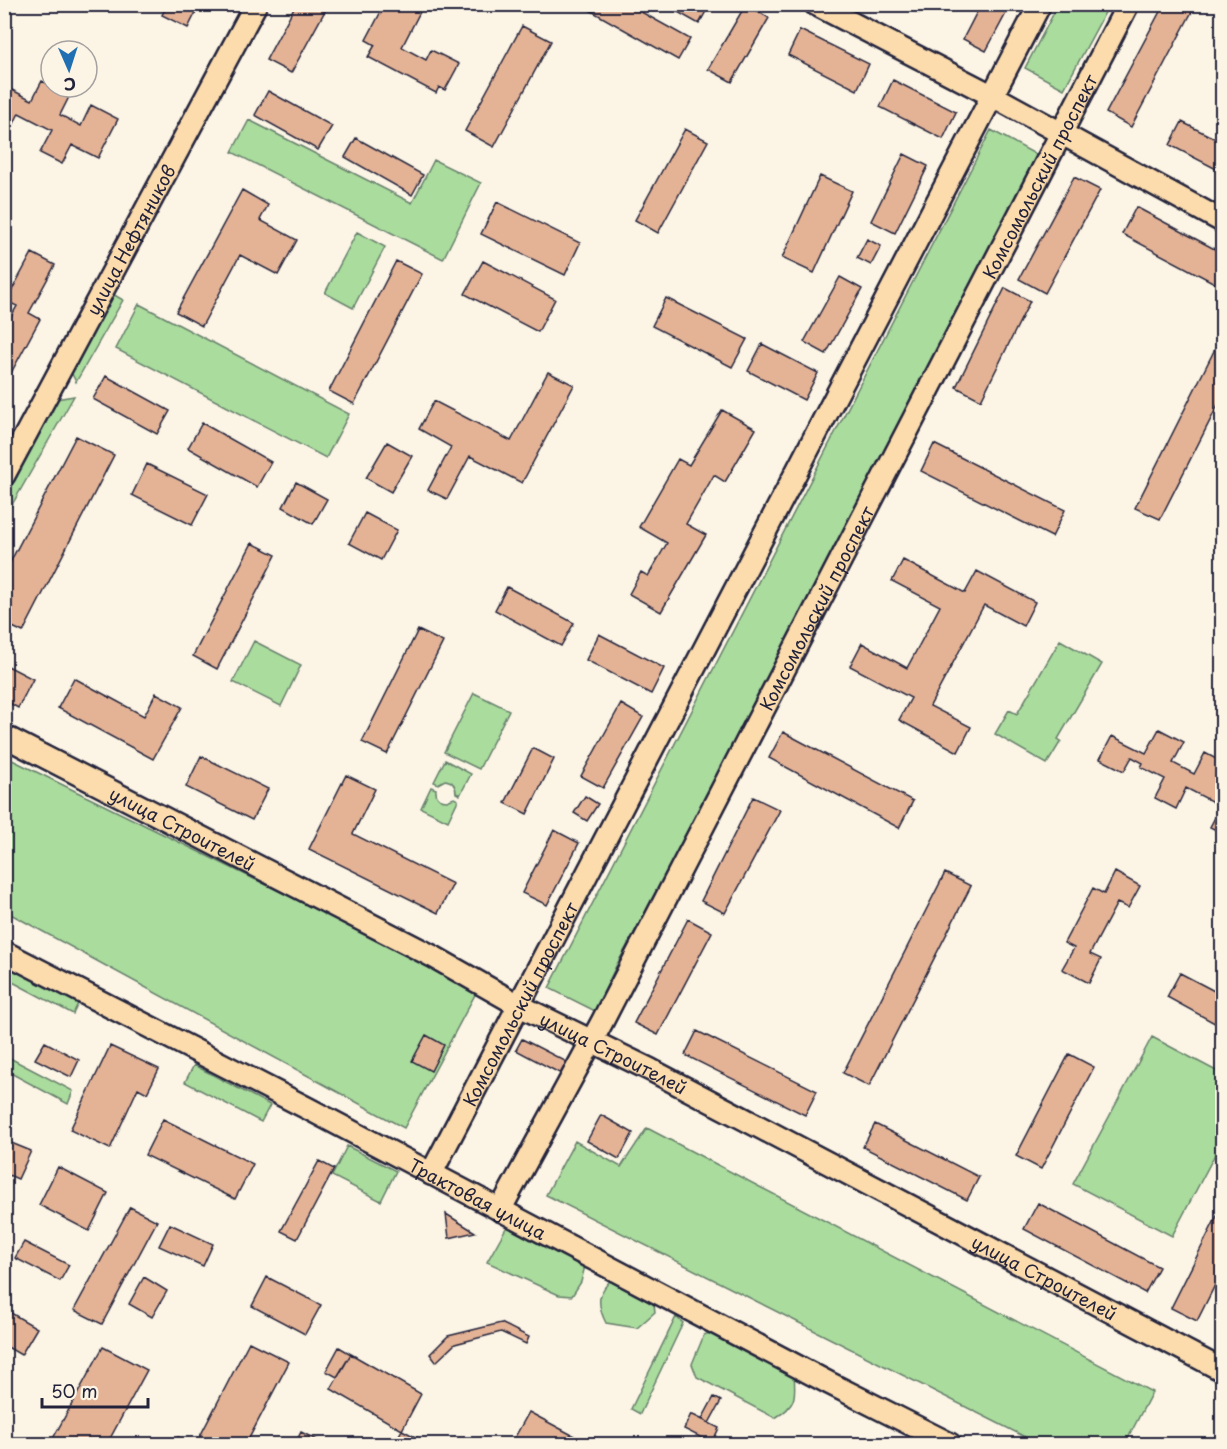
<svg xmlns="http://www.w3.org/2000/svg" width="1227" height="1449" font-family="'Playpen Sans',sans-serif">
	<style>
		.green { fill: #aadc9d; stroke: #667f6c; stroke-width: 1.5 }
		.building { fill: #e4b396; stroke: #22223b; stroke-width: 1.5 }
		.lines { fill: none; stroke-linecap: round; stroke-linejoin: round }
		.major-casing { stroke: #22223b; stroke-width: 26 }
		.major { stroke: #fcdcac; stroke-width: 21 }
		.labels { text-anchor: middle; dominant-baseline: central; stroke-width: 5; stroke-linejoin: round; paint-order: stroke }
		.street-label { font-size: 18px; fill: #22223b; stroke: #fcf5e5 }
	</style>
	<rect width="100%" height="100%" fill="#fcf5e5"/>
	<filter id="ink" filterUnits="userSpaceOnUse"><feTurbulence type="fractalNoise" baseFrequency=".0167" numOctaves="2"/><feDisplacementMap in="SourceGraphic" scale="12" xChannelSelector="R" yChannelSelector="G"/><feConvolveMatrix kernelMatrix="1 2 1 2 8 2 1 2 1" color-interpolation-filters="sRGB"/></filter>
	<g filter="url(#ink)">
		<path class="green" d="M1058 5H1109L1064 89 1025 68Z
			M249 120 412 203 434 160 481 183 443 259 232 152Z
			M991 130 1037 155 724 767 616 966 595 1011 549 988Z
			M357 232 385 247 353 308 325 293Z
			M111 293 123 300 76 382 71 372Z
			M139 304 349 414 326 458 116 349Z
			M74 396 5 517V486L50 400Z
			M1060 640 1102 664 1058 739 1061 741 1047 764 995 734 1009 710 1017 714Z
			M254 641 301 665 281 706 233 682Z
			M474 693 509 710 479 769 444 752Z
			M4 756 478 989 404 1128 5 911Z
			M445 760 471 774 460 795 456 793C456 786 453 781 445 780L438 784 434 782Z
			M431 787 436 789C435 797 440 801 447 801L454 798 458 800 448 821 421 808Z
			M12 954 84 991 73 1014 5 978V970Z
			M1152 1037 1222 1074V1141L1172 1236 1073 1184Z
			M4 1055 73 1091 68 1104 5 1070Z
			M194 1065 270 1105 261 1122 185 1082Z
			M647 1128 1152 1392 1125 1444H1039L546 1195 575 1141 621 1167Z
			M347 1146 396 1171 381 1201 332 1176Z
			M515 1225 586 1262 581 1282 572 1296 559 1295 487 1262 506 1228Z
			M615 1276 653 1297 655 1312 637 1328 606 1323C596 1303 597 1292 615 1276Z
			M676 1317 683 1323 640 1414 631 1409Z
			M714 1331 794 1374C796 1397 796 1406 775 1418L697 1377 692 1364 704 1335Z"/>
		<path class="building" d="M168 4H200L188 28 162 15Z
			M296 4H317L326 9 291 73 266 60Z
			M385 4H424L402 47 426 60 431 50 459 64 445 90 439 87 436 93 368 57 375 45 366 40Z
			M579 4H627L690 39 678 60Z
			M668 4H710L699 24 667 6Z
			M746 4 769 18 732 82 708 69Z
			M903 4H923L919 13Z
			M981 4H1011L986 51 963 39Z
			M1164 4H1196L1131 127 1106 113Z
			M522 26 551 41 494 147 465 131Z
			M800 30 869 64 857 90 788 55Z
			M893 80 956 112 943 139 880 107Z
			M42 81 51 85V87L70 95 60 115 81 126 91 105 118 119 98 158 72 145 62 164 40 153 52 130 19 113 8 136 4 134V86L32 100Z
			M268 91 332 126 318 150 255 115Z
			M1182 122 1222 142V172L1170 145Z
			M685 129 708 141 658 233 635 220Z
			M356 138 423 175 412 195 345 157Z
			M904 154 928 166 895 233 871 221Z
			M820 176 852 191 814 273 782 258Z
			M1074 177 1100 190 1045 293 1019 279Z
			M242 190 268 205 260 220 297 240 278 275 240 255 202 326 176 312Z
			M497 202 580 243 565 275 481 234Z
			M1136 207 1222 253V287L1122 234Z
			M867 239 881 246 871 265 857 258Z
			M32 253 55 265 29 313 40 319 4 386V329L17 306 6 301Z
			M396 261 422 274 354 404 329 391Z
			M483 261 555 299 538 332 465 294Z
			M840 277 862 289 826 354 804 342Z
			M1005 288 1030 301 981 400 956 387Z
			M666 298 747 339 732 367 652 326Z
			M1222 335V397L1160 519 1135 508Z
			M762 344 818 373 804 400 748 371Z
			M548 372 574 385 522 483 470 456 447 499 428 490 451 447 419 429 434 401 511 441Z
			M106 376 170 411 157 434 93 399Z
			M722 410 756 429 725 482 714 475 686 524 706 535 661 612 629 594 641 572 648 576 667 543 639 527 678 459 689 465Z
			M202 423 271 462 257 487 188 448Z
			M76 436 114 455 23 632 4 623V574Z
			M387 442 412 456 391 492 366 478Z
			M934 444 1065 510 1052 537 921 471Z
			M147 464 208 494 192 525 132 495Z
			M296 482 327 499 313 524 283 507Z
			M365 513 397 530 381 560 349 543Z
			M252 543 276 555 217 669 193 656Z
			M903 560 965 593 977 571 1035 602 1023 626 984 605 930 706 971 727 958 752 899 720 911 698 850 666 862 643 907 668 940 606 892 581Z
			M507 587 574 623 561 646 495 610Z
			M418 630 443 642 387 754 362 742Z
			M599 634 664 668 651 694 586 660Z
			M4 664 33 679 18 708 4 700Z
			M74 678 144 716 156 693 182 707 153 759 58 708Z
			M621 704 643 717 603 788 581 776Z
			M1159 729 1184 742 1173 763 1194 774 1205 753 1222 762V833L1210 827 1221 806 1186 788 1176 809 1155 798 1165 779 1141 767 1143 763 1132 757 1124 771 1100 759 1112 736 1146 753Z
			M783 732 913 801 899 828 769 758Z
			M533 748 554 759 527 814 505 803Z
			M201 756 268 789 252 820 186 787Z
			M346 775 375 789 353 834 453 884 438 913 309 849Z
			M585 796 598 804 587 821 574 813Z
			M753 797 780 810 725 913 701 901Z
			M554 830 579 843 547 905 522 893Z
			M1115 872 1140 886 1128 908 1117 903 1090 954 1101 959 1089 983 1062 969 1074 948 1064 943 1093 888 1104 894Z
			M945 873 971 886 869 1086 843 1073Z
			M688 919 712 932 658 1035 634 1023Z
			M1180 973 1222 995V1027L1167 997Z
			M697 1031 817 1091 805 1115 685 1055Z
			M426 1035 444 1045 431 1071 412 1061Z
			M522 1039 569 1063 563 1075 516 1050Z
			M45 1042 79 1060 71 1077 35 1059Z
			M110 1046 159 1069 147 1093 138 1088 110 1149 70 1130Z
			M1069 1054 1094 1067 1041 1169 1016 1156Z
			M601 1115 633 1133 619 1159 587 1141Z
			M163 1119 253 1164 235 1199 145 1155Z
			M875 1124 979 1177 967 1200 863 1147Z
			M4 1140 31 1151 18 1179 4 1173Z
			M319 1161 334 1169 297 1239 281 1231Z
			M58 1167 108 1193 89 1231 39 1205Z
			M1038 1203 1159 1267 1145 1293 1024 1229Z
			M1222 1206V1271L1197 1321 1171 1308Z
			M130 1207 157 1221 102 1324 74 1310Z
			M446 1214 475 1232 449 1238Z
			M170 1224 213 1244 203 1266 159 1246Z
			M24 1242 69 1265 60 1281 15 1258Z
			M144 1277 167 1291 152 1317 129 1304Z
			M267 1277 321 1305 305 1334 252 1306Z
			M4 1309 37 1328 21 1355 4 1345Z
			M501 1323 529 1337 526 1344 501 1332 455 1344 436 1362 430 1354 448 1336Z
			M249 1342 289 1362 246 1444H196Z
			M103 1347 147 1370 107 1444H50Z
			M339 1347 351 1354 337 1377 326 1371Z
			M351 1354 421 1394 402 1430 331 1389Z
			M714 1397 721 1401 709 1423 702 1419Z
			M529 1412 589 1444H511Z
			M691 1414 719 1428 712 1443 684 1429Z
			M402 1430 423 1441 430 1444H394Z
			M301 1432 325 1444H295Z
			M178 1437 194 1444H174Z"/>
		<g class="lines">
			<defs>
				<g id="major">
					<path d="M815 4 993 96 1222 221"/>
					<path id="s1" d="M4 475 256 4"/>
					<path id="s2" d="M4 736 434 957 520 1006 651 1070 1222 1370"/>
					<path id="s3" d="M4 952 307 1108 829 1383 950 1444"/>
					<path id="s4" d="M431 1174 1040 4"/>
					<path id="s5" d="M500 1210 602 1022 1128 4"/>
				</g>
			</defs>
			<use href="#major" class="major-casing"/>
			<use href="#major" class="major"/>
		</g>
	</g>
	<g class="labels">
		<g class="street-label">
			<text stroke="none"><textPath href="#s5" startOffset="1166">Комсомольский проспект</textPath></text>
			<text stroke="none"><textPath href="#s1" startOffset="267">улица Нефтяников</textPath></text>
			<text stroke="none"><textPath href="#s5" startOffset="680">Комсомольский проспект</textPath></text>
			<text stroke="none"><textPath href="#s2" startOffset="201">улица Строителей</textPath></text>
			<text stroke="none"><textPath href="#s4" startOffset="192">Комсомольский проспект</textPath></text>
			<text stroke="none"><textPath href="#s2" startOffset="687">улица Строителей</textPath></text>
			<text stroke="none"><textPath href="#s3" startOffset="534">Трактовая улица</textPath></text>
			<text stroke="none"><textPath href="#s2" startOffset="1173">улица Строителей</textPath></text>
		</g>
	</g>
	<rect width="1227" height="1449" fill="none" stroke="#fcf5e5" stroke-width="24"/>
	<rect x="12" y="12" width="1203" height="1425" fill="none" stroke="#22223b" stroke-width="2" filter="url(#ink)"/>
	<g transform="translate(69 69) rotate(177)"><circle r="28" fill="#fcf5e5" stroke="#a5a1a1" stroke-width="1.5"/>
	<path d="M0-4.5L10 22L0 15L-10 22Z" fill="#1f6fb2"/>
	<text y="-9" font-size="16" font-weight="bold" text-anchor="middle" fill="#22223b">С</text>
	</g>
	<path d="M42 1398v9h106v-9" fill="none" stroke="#22223b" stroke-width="3"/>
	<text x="51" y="1398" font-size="18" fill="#22223b" stroke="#fcf5e5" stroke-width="4.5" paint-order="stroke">50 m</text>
</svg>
